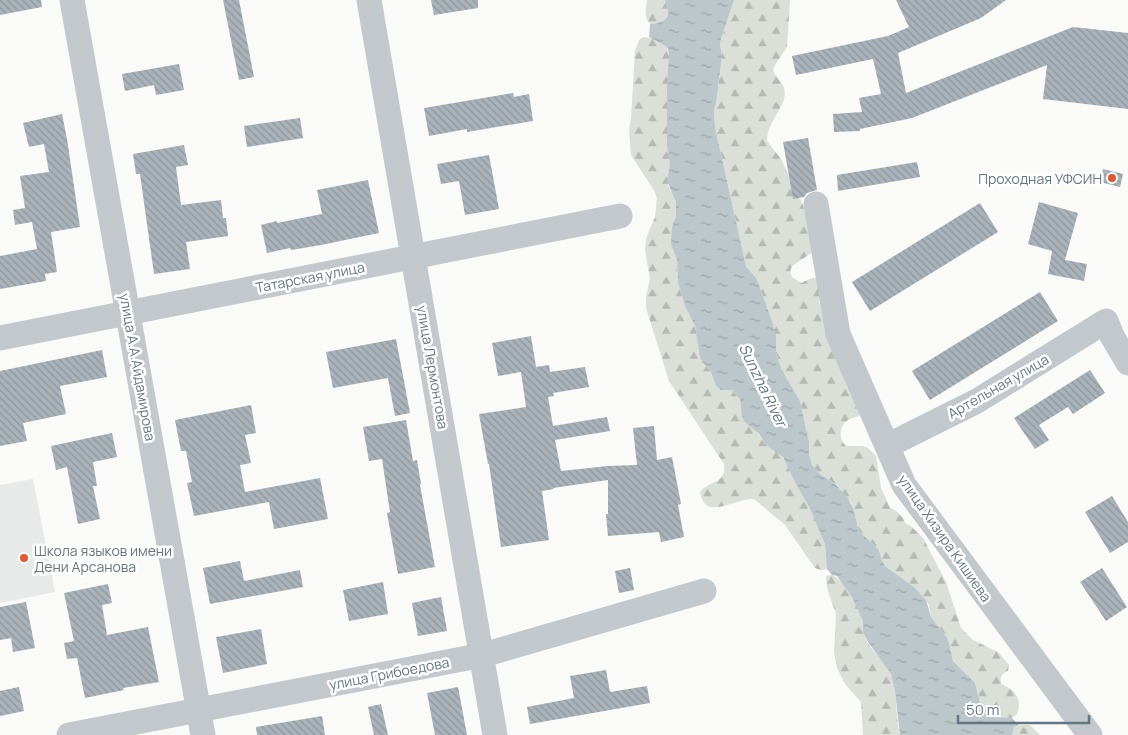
<svg xmlns="http://www.w3.org/2000/svg" width="1128" height="735" font-family="Manrope,sans-serif">
	<style>
		.built { fill: #e8e9e9 }
		.forest { fill: url(#forest-firs) }
		.water { fill: url(#water-ripples) }
		.building { fill: url(#building-back-hatch) }
		.lines { fill: none; stroke-linecap: round; stroke-linejoin: round }
		.minor { stroke: #c3c8cc; stroke-width: 25 }
		.poi-dot { fill: #e4572e; stroke: #fff; stroke-width: 2 }
		.labels { text-anchor: middle; dominant-baseline: central; stroke-width: 5; stroke-linejoin: round; paint-order: stroke }
		.poi-label { font-size: 14px; fill: #657683; stroke: #fff; text-anchor: end }
		.street-label { font-size: 14px; fill: #657683; stroke: #fff }
		.water-label { font-size: 15px; font-style: italic; fill: #60757c; stroke: #fff }
	</style>
	<defs>
		<pattern id="forest-firs" width="22" height="20" patternUnits="userSpaceOnUse" patternTransform="scale(1.25)"><rect width="22" height="20" fill="#dadfd7"/><path d="M5 1l3.5 6h-7zM16 11l3.5 6h-7z" fill="#b4b9b4"/></pattern>
		<pattern id="water-ripples" width="26" height="14" patternUnits="userSpaceOnUse" patternTransform="scale(1.25)"><rect width="26" height="14" fill="#bbc7cb"/><path d="M2 4q2-2 4 0t4 0M15 11q2-2 4 0t4 0" fill="none" stroke="#9ca6aa"/></pattern>
		<pattern id="building-back-hatch" width="6" height="6" patternUnits="userSpaceOnUse" patternTransform="scale(1.25)"><rect width="6" height="6" fill="#aab3b9"/><path d="M-1 5l2 2M0 0l6 6M5-1l2 2" fill="none" stroke="#8e969c"/></pattern>
	</defs>
	<rect width="100%" height="100%" fill="#fafaf8"/>
	<path class="built" d="M33 479 55 592 0 603V485Z"/>
	<path class="forest" d="M647 0H665C671 17 668 22 650 24 643 16 646 10 647 0Z
		M734 0H790L787 47 775 65 773 71C776 77 782 82 784 88 789 106 767 119 767 141L781 159 803 205 816 250 792 266 790 272 792 277 801 283 812 278H818L821 296 819 302 821 307 863 413C858 418 853 417 848 420 838 427 839 439 846 446H863L868 448 876 456 881 488 890 508 895 510 903 518 905 523 911 526 923 538 946 582 961 628 973 640 998 652 1009 665 1008 671C1001 674 1000 677 1001 684 1015 689 1023 700 1017 714L1012 718 995 717 981 706 975 683 953 661 948 639 931 617 929 605 914 587 885 566 882 561 879 550 859 531 851 502 835 484 820 474 812 465 809 454V442L800 401 782 370 776 353 774 330 771 318 757 279 746 266 715 127 714 109 716 104 722 56 720 45 721 39Z
		M643 37C654 38 667 43 669 54L670 164 668 175V186L674 196 676 202V216L674 222 673 250 677 260 678 283 685 306 695 326 702 362 710 370 716 386 721 390H732L740 399 741 410 765 444 779 452 789 467 815 516 825 544 827 569 821 570 815 568 785 525 754 499C735 497 705 523 700 492 710 480 727 484 724 464L669 381 646 308V296L650 279 645 250 646 238 655 217 657 198 655 192 631 155 629 130 631 119 635 51 639 40Z
		M832 575C843 578 861 609 863 621 865 629 863 636 868 643 875 655 888 664 892 678 898 696 895 716 900 735H863L861 702 845 684 837 668 834 652 836 614 827 588 826 576Z
		M1019 725H1030L1040 735H1012L1014 727Z"/>
	<path class="water" d="M665 0H734L721 39 720 45 722 56 716 104 714 109 715 127 746 266 757 279 771 318 776 335V353L782 370 800 401 809 442V454L812 465 820 474 835 484 848 498 853 508 859 531 879 550 882 561 885 566 914 587 926 600 931 617 948 639 953 661 975 683 981 706 995 717 1012 718 1019 725 1014 727 1012 735H900L895 691 891 674 868 642 863 632V621L852 597 837 576 832 575 827 569 825 544 809 506 797 486 783 457 765 444 759 434 744 421 742 416 740 399 732 390H721L716 386 710 370 702 362 700 357 695 326 685 306 678 283 677 260 671 244 672 227 676 216V202L667 181 670 164 667 146V83L669 54 668 49 664 45 649 37 650 24C668 22 671 17 665 0Z"/>
	<path class="building" d="M0 0H41L42 7 0 15Z
		M223 0H239L254 77 239 80Z
		M431 0H478V8L434 15Z
		M896 0H1006L981 18 898 53 906 93 1073 27 1128 33V109L1043 99 1047 65 912 118 860 129V131L834 132 833 114 862 112 859 98 881 94 873 59 796 75 792 56 888 36 909 27Z
		M179 64 184 90 156 95 154 85 125 91 122 74Z
		M513 93 514 97 529 94 533 121 467 132V129L429 136 424 108Z
		M62 114 67 139 80 227 51 232 57 272 45 274 46 281 0 289V256L37 249 32 222 15 225 13 210 25 208 20 176 49 172 44 144 29 147 23 123Z
		M300 118 303 138 247 147 244 126Z
		M808 138 817 190 807 193 804 197 793 199 783 142Z
		M184 145 188 165 176 167 181 205 221 200 223 218H226L228 236 186 242 190 269 154 274 140 174H136L133 154Z
		M489 155 499 209 465 215 459 181 441 184 437 164Z
		M917 162 920 177 838 191 837 175Z
		M1103 169 1123 174 1120 187 1100 182Z
		M368 180 379 233 321 245 291 250 290 248 267 253 261 225 277 221V223L322 214 317 190Z
		M1039 202 1078 213 1065 260 1087 264 1084 281 1048 274 1052 251 1028 244Z
		M980 203 998 232 870 311 852 282Z
		M1040 292 1058 321 930 400 912 371Z
		M531 336 536 367 549 365 550 372 585 367 589 387 553 393 554 396 548 397 553 426 607 417 610 431 555 440 561 471 608 466 637 465 633 428 654 426 657 460 672 457 681 504 678 505 684 537 661 542 659 532 608 536 606 514H608V480L553 488 554 489 542 491 549 540 501 547 489 464H488L479 414 526 407 521 372 498 376 492 343Z
		M396 339 410 413 395 416 388 378 333 388 326 352Z
		M102 350 107 377 60 386 66 414 23 423 27 441 0 446V371Z
		M1090 370 1105 393 1073 414 1068 407 1039 425 1049 440 1035 449 1014 418Z
		M251 405 256 433 245 435 251 463 240 465 245 492 320 478 328 519 274 529 269 502 194 516 187 483 192 482 186 451H181L175 420Z
		M406 420 413 461 417 460 421 484 420 485 435 567 398 574 387 513 390 512 382 459 369 461 363 427Z
		M112 433 117 457 93 462 97 486H93L100 519 78 524 67 467 56 470 51 446Z
		M1112 496 1128 522V542L1110 553 1085 512Z
		M240 561 244 581 300 570 303 587 210 604 203 568Z
		M630 568 634 590 619 593 615 571Z
		M1102 568 1127 607 1106 621 1080 582Z
		M383 582 388 614 349 621 343 590Z
		M108 584 112 603 102 605 107 635 148 627 159 682 123 688 124 690 85 698 77 658 67 659 64 643 74 641 64 593Z
		M441 597 447 631 418 636 412 603Z
		M26 602 35 648 13 652 11 638 0 640V607Z
		M261 629 267 664 223 673 216 637Z
		M606 670 610 692 647 686 650 703 530 724 527 707 574 698 570 676Z
		M19 687 24 711 0 716V691Z
		M458 687 467 735H435L427 693Z
		M381 704 388 735H374L368 707Z
		M322 716 325 735H257L256 727Z"/>
	<g class="lines">
		<path class="minor" d="M72 0 203 735
			M369 0 495 735
			M816 204 838 334 904 485 1090 735
			M0 338 620 216
			M887 446 977 401 1106 321 1112 336 1128 363
			M69 735 483 655 704 591"/>
	</g>
	<g class="poi-dot">
		<circle cx="1112" cy="178" r="5"/>
		<circle cx="24" cy="558" r="5"/>
	</g>
	<g class="labels">
		<g class="poi-label">
			<text x="1102" y="178">Проходная УФСИН</text>
			<text x="34" y="550" text-anchor="start">Школа языков имени<tspan x="34" dy="16">Дени Арсанова</tspan></text>
		</g>
		<g class="street-label">
			<text transform="translate(310 277) rotate(-11)">Татарская улица</text>
			<text transform="translate(138 367) rotate(80)">улица А.А.Айдамирова</text>
			<text transform="translate(433 367) rotate(80)">улица Лермонтова</text>
			<text transform="translate(998 386) rotate(-30)">Артельная улица</text>
			<text transform="translate(945 538) rotate(55)">улица Хизира Кишиева</text>
			<text transform="translate(389 673) rotate(-11)">улица Грибоедова</text>
		</g>
		<g class="water-label">
			<text transform="translate(763 385) rotate(64)">Sunzha River</text>
		</g>
	</g>
	<path d="M958 715v8h131v-8" fill="none" stroke="#657683" stroke-width="2.5"/>
	<text x="966" y="715" font-size="15" fill="#657683" stroke="#ffffff" stroke-width="4" paint-order="stroke">50 m</text>
</svg>
